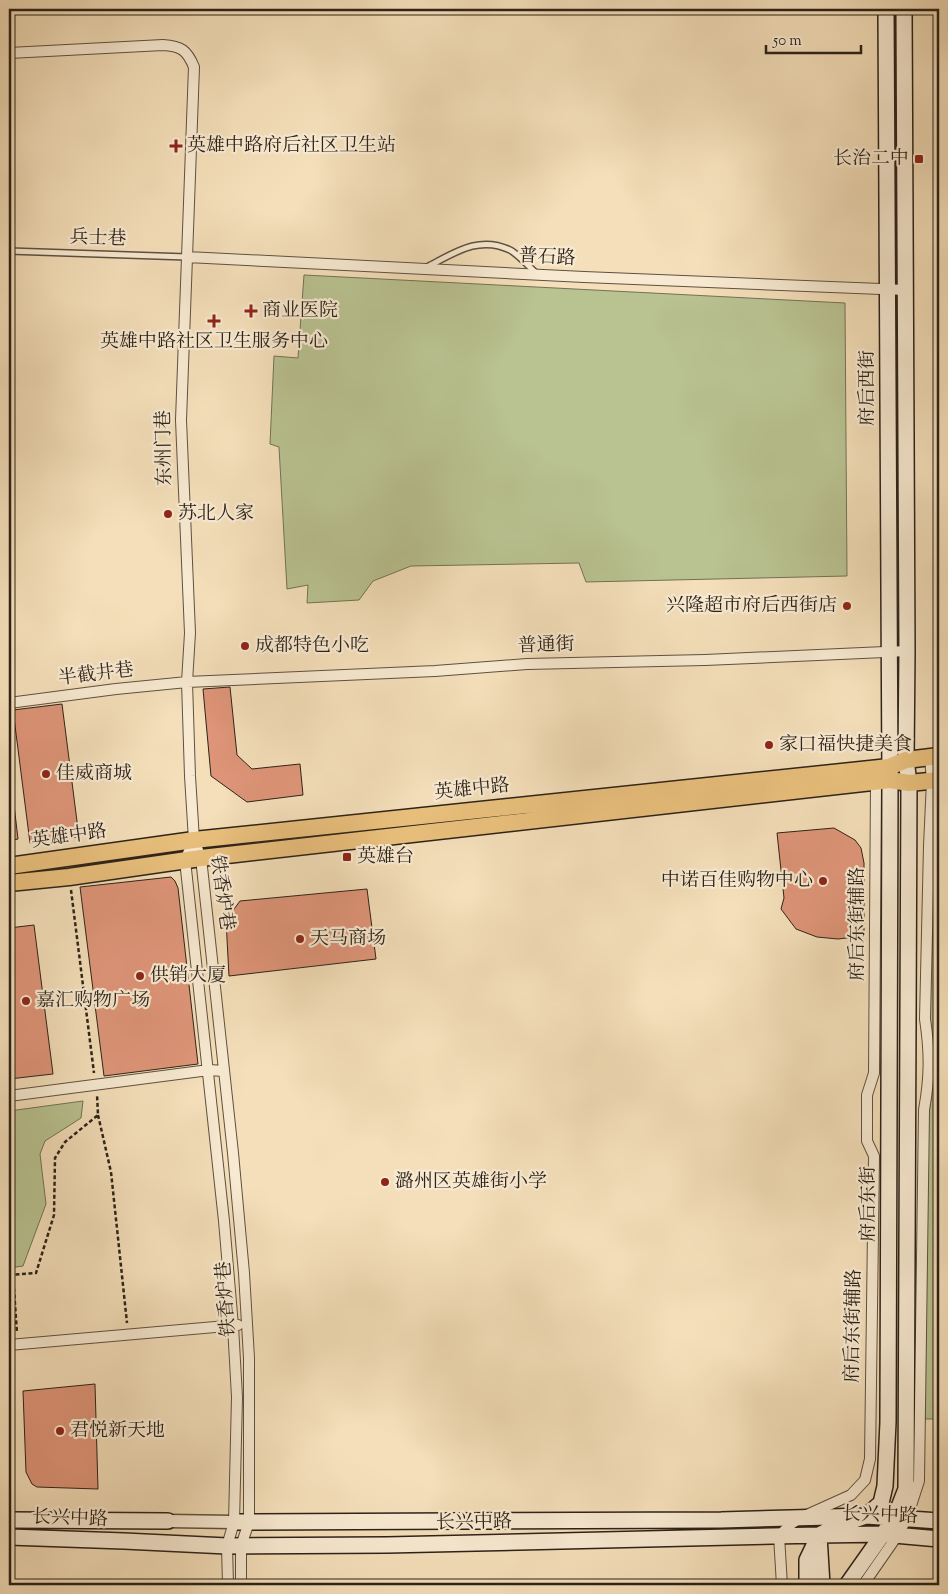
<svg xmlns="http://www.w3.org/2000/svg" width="948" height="1594" font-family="'Sorts Mill Goudy','Noto Serif SC',serif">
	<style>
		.green { fill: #b9c291; stroke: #727255 }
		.building { fill: #df9579; stroke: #2c2219 }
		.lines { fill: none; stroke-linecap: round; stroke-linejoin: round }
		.service-casing { stroke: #5e5141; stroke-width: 8 }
		.minor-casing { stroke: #5e5141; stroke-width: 12 }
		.tertiary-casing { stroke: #5e5141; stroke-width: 15 }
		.secondary-casing { stroke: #2c2219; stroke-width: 18 }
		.primary-casing { stroke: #2c2219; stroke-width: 19 }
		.path { stroke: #2c2219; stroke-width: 2.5; stroke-dasharray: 4 2.5; stroke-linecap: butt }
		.service { stroke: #f8ead2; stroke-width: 5 }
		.minor { stroke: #f8ead2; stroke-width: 10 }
		.tertiary { stroke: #f8ead2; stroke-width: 12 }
		.secondary { stroke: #f8ead2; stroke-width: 15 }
		.primary { stroke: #eac07d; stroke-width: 16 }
		.poi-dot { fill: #8f2418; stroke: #f8ead2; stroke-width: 2 }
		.labels { text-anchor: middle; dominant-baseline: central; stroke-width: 4.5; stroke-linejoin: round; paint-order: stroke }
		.poi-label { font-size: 19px; fill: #2c2219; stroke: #f8ead2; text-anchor: start }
		.street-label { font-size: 19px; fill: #2c2219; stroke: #f8ead2 }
	</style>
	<rect width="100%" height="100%" fill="#f4dfba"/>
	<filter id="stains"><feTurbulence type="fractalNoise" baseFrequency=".004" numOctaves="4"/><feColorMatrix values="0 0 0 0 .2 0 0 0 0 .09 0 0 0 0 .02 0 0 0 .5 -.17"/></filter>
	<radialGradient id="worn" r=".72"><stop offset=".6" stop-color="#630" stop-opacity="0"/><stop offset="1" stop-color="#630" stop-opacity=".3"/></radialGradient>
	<path class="green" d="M304 275 845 303 847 576 586 582 579 563 411 566 373 581 359 600 307 603 308 585 287 589 279 447 270 444 274 356 298 358Z
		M937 810H939V1419H925L927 1124 932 1093 929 1031Z
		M83 1101 81 1118 45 1141 40 1154 46 1204 23 1266 9 1268V1111Z"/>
	<path class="building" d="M230 687 237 755 252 769 300 764 303 795 247 802 211 776 203 689Z
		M62 704 79 837 30 843 13 710Z
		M9 762 18 839 9 841Z
		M834 828 855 840 861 848 864 863V936L838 939 817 937 796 929 781 909 784 898 777 833Z
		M171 877 175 881 178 888 198 1064 104 1076 80 887Z
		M367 889 376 959 229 976 226 920 240 901Z
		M34 925 53 1074 9 1079V928Z
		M95 1384 98 1489 37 1487 32 1484 26 1472 23 1391Z"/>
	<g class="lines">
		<defs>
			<path id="service" d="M9 251 187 257
				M427 267C454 253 479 235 510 250 519 255 528 266 536 273"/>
			<path id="minor" d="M9 53 163 45C181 46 187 50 194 67L181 420 190 633 187 682 190 776 194 840 201 858 233 1153 244 1273 249 1358V1522L241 1546V1585
				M187 257 584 277 906 290
				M9 703 116 689 187 682 435 671 527 664 705 660 907 651
				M194 840 185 860 224 1221 233 1326 237 1397 234 1522 227 1546 228 1585
				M9 1096 209 1070 224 1071
				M9 1345 238 1325
				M782 1585 779 1536 791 1524 800 1518 851 1495 865 1480 870 1459 874 1156 867 1141V1095L874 1073 876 782
				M863 1585 897 1536 907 1518 919 1481 924 1110C930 1076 930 1053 925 1019L929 846 932 781 930 757"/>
			<path id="tertiary" d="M168 1521 234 1522"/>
			<path id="secondary" d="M9 1520 168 1521
				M234 1522 721 1520 866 1516 939 1521
				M819 1536 822 1585
				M9 1537 124 1541 227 1546 387 1545 819 1535 883 1534 939 1539
				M807 1585V1560L819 1535 837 1526 866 1516 881 1503 885 1486 888 1422 890 780 886 9
				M847 1585 895 1517 906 1489 909 783 906 760 907 651 904 9"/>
			<path id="primary" d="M9 866 194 840 889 767 906 760 939 756
				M9 883 69 877 201 858 890 780 909 783 939 780"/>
		</defs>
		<use href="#service" class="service-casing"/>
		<use href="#minor" class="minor-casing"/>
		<use href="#tertiary" class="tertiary-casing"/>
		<use href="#secondary" class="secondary-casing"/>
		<use href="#primary" class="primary-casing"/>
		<path class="path" d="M71 890 94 1073
			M98 1115 111 1172 127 1323
			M9 1275 36 1273 54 1215 55 1158 65 1142 98 1115 97 1094
			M13 1275 17 1333"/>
		<use href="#service" class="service"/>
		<use href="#minor" class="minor"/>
		<use href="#tertiary" class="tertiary"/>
		<use href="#secondary" class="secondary"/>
		<use href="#primary" class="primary"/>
	</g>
	<g class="poi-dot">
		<path d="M173.5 138.5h5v5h5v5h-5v5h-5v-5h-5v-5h5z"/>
		<rect x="914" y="154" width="10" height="10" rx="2.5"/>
		<path d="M248.5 303.5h5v5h5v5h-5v5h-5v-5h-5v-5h5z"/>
		<path d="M211.5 313.5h5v5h5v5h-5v5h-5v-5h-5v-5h5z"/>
		<circle cx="168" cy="514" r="5"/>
		<circle cx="847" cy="606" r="5"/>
		<circle cx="245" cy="646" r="5"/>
		<circle cx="769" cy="745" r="5"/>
		<circle cx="46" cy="774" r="5"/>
		<rect x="342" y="852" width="10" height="10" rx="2.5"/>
		<circle cx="823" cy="881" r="5"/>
		<circle cx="300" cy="939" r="5"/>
		<circle cx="140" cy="976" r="5"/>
		<circle cx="26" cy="1001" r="5"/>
		<circle cx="385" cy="1182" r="5"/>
		<circle cx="60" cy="1431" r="5"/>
	</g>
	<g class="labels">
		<g class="poi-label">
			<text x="187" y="146">英雄中路府后社区卫生站</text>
			<text x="909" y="159" text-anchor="end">长治二中</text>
			<text x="262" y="311">商业医院</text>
			<text x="214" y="342" text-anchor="middle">英雄中路社区卫生服务中心</text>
			<text x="178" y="514">苏北人家</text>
			<text x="837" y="606" text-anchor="end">兴隆超市府后西街店</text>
			<text x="255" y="646">成都特色小吃</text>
			<text x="779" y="745">家口福快捷美食</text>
			<text x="56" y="774">佳威商城</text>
			<text x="357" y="857">英雄台</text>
			<text x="813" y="881" text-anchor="end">中诺百佳购物中心</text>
			<text x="310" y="939">天马商场</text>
			<text x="150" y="976">供销大厦</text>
			<text x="36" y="1001">嘉汇购物广场</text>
			<text x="395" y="1182">潞州区英雄街小学</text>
			<text x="70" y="1431">君悦新天地</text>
		</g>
		<g class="street-label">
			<text transform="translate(98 239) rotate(2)">兵士巷</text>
			<text transform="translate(547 258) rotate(3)">普石路</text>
			<text transform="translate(868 388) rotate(-90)">府后西街</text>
			<text transform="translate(165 448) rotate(-91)">东州门巷</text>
			<text transform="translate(546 646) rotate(-2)">普通街</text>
			<text transform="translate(96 675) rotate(-7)">半截井巷</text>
			<text transform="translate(472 790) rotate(-6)">英雄中路</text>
			<text transform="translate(69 837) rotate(-8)">英雄中路</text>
			<text transform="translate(221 893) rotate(82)">铁香炉巷</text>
			<text transform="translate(858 924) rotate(-90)">府后东街辅路</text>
			<text transform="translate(869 1204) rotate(-90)">府后东街</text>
			<text transform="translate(227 1299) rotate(-94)">铁香炉巷</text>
			<text transform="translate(854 1326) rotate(-89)">府后东街辅路</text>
			<text transform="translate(880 1516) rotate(2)">长兴中路</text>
			<text transform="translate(70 1519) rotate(2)">长兴中路</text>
			<text transform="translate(474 1523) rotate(-1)">长兴中路</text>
		</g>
	</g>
	<rect width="948" height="1594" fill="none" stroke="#f4dfba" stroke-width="30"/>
	<rect x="10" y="10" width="928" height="1574" fill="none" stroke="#2c2219" stroke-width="2.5"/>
	<rect x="15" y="15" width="918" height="1564" fill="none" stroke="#2c2219"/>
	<path d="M766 45v8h95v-8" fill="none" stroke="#2c2219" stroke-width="2.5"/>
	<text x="773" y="45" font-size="15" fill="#2c2219" stroke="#f8ead2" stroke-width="4" paint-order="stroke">50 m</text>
	<rect width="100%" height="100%" filter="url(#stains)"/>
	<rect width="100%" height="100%" fill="url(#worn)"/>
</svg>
